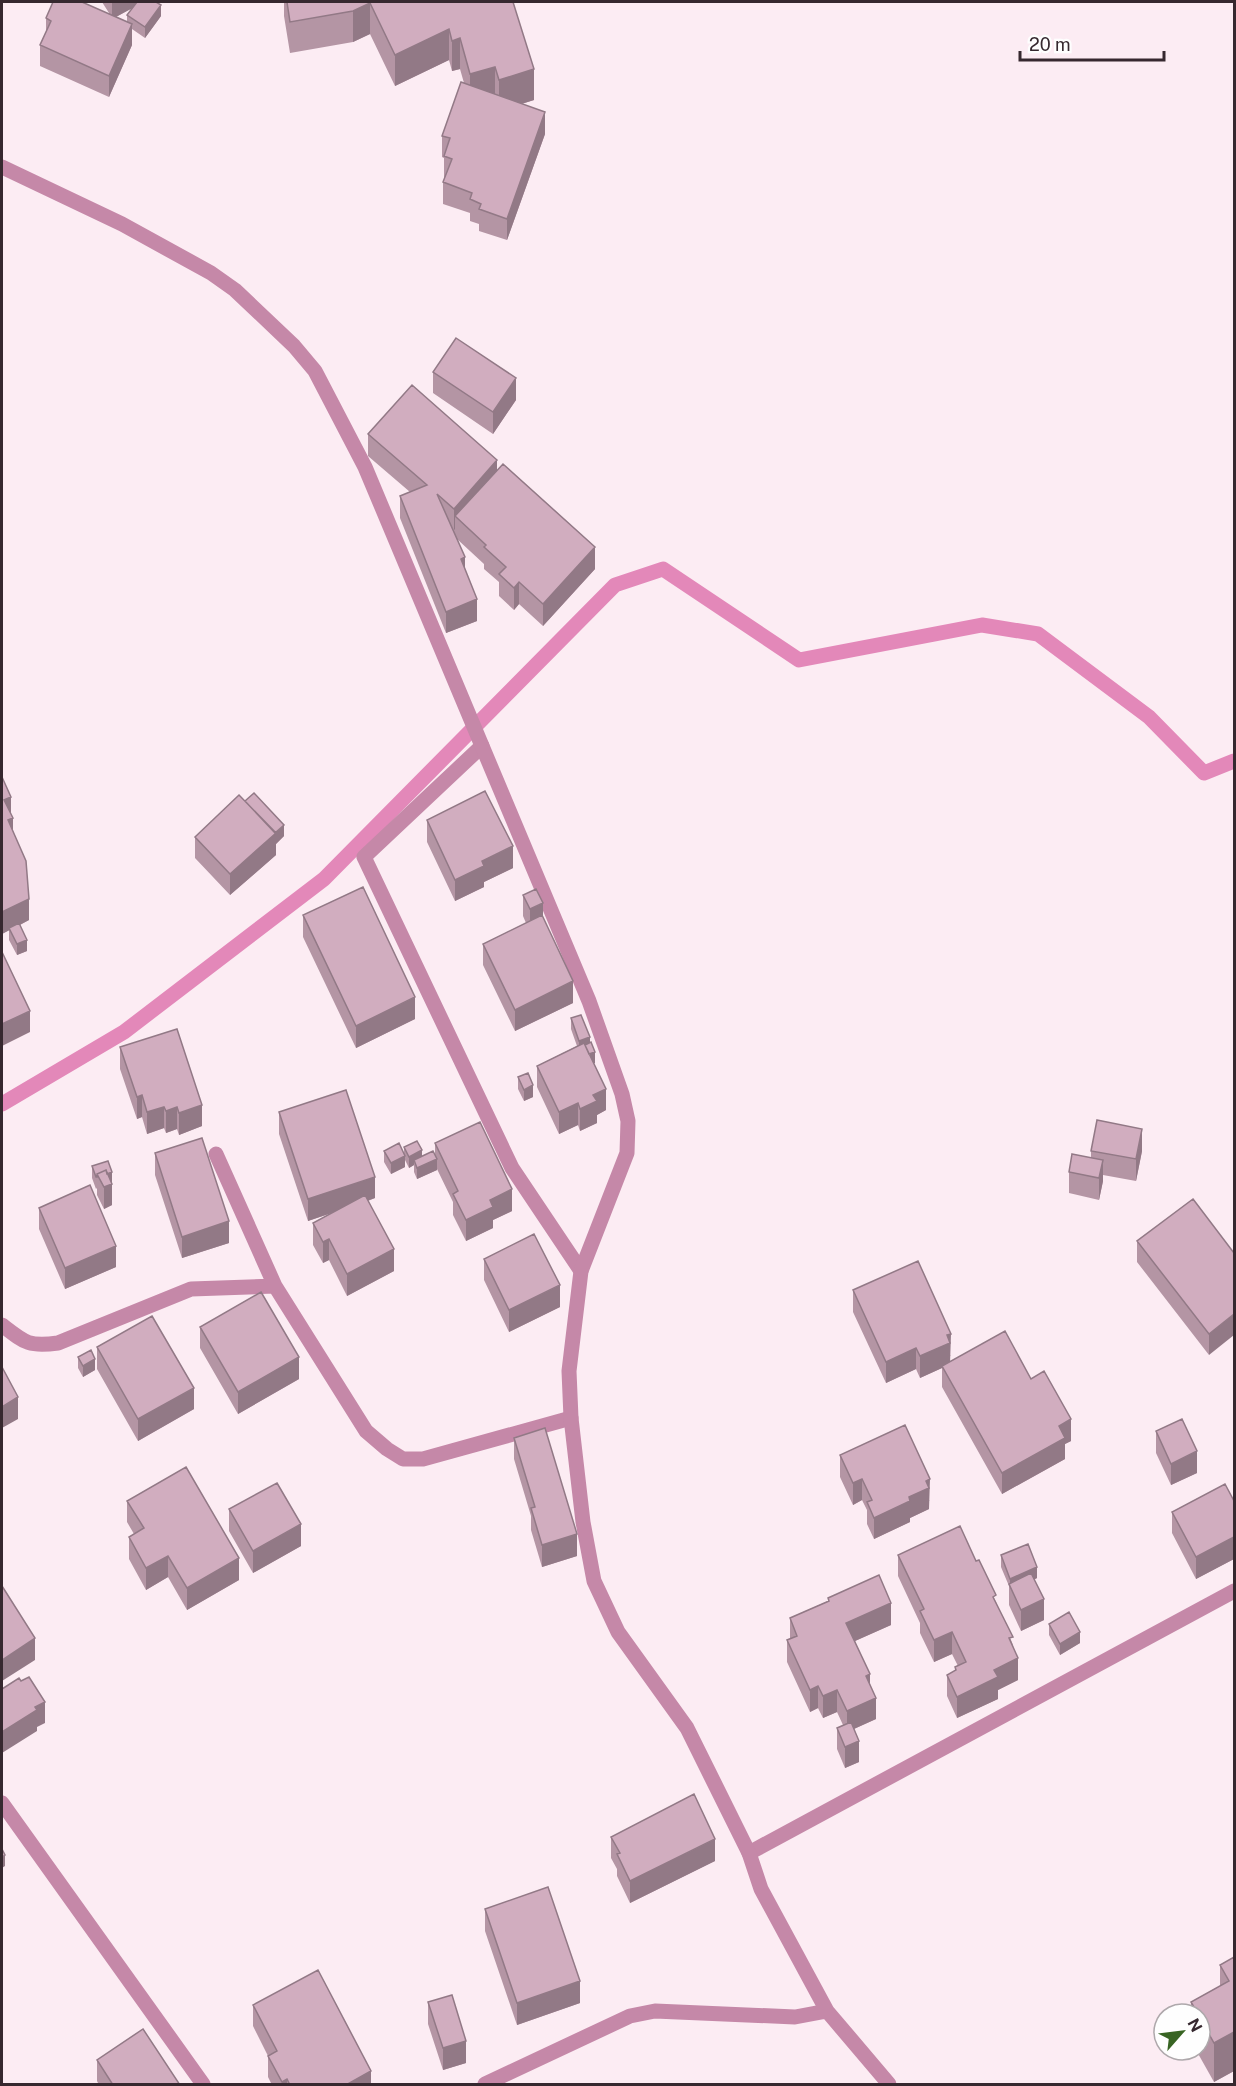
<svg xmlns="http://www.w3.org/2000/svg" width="1236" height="2086" font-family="'Public Sans',sans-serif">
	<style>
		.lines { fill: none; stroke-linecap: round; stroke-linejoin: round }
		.stream { stroke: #e388b9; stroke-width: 15 }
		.service { stroke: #c588a8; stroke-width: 15 }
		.minor { stroke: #c588a8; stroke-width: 15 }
		.wall { fill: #b495a4; fill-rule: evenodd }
		.shaded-wall { fill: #927986 }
		.building { fill: #d1adbf; stroke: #927986; stroke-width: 1.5 }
	</style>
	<rect width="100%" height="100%" fill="#fcecf3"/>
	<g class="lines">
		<path class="stream" d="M2 1104 124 1032 324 879 615 585 663 569 799 660 982 625 1038 634 1149 717 1204 773 1234 761"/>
		<path class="service" d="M482 746 364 857 512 1168 581 1271
			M216 1154 275 1286 366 1431 387 1449 403 1459H423L571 1418
			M2 1325C25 1343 29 1347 58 1343L191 1289 275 1286
			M749 1853 1234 1591"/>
		<path class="minor" d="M2 167 122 224 211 273 235 290 294 346 315 371 365 467 589 1001 622 1094 628 1121 627 1153 581 1271 569 1371 571 1418 583 1522 594 1581 618 1632 687 1728 749 1853 761 1889 827 2011
			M2 1803 203 2084
			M485 2084 630 2016 655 2011 795 2017 827 2011 889 2084"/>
	</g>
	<path class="wall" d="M102 2H156L161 16 145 38 132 29V45L109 97 40 66V45L46 32V18L109 13ZM132 8 127 15V22L116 17Z
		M284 2H513L534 100 521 104 545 134 507 240 479 231V224L470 221V213L443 204V182L445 178H444V158L442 157V136L464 83 460 69 452 71 449 60 395 86 370 34 353 42 290 53 284 16Z
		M433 372 516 400 493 434 433 393Z
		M368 434 497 470 595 569 543 626 519 604 514 610 499 596V582L484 569V564L457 539 477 621 446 633 400 518V496L410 492 368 456Z
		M245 801 284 836 276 844V855L230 895 195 858V837Z
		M11 814 13 831 29 920 20 925 27 951 17 955 9 940V930L2 934Z
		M427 820 513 868 484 882V887L455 901 427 842Z
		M523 895 543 917 573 1003 515 1031 483 965V944L526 923 523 916Z
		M303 915 415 1019 356 1048 303 937Z
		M571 1018 590 1042 595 1063H594L606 1110 597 1115V1123L580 1131 578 1125 559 1134 537 1087V1066L577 1046 571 1029Z
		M120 1047 202 1126 179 1135 177 1129 166 1133 164 1128 147 1134 142 1117 137 1119 120 1069Z
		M518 1077 533 1097 524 1101 518 1089Z
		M279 1112 375 1198 368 1201 394 1271 347 1296 329 1260 323 1263 313 1245V1223L335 1212 308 1221 279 1134Z
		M435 1143 512 1211 493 1220V1228L466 1241 453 1215V1202L437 1169V1170L417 1179 414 1172V1165L409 1168 405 1160V1167L391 1174 384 1162V1151L404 1153V1147L422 1157 435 1155Z
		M1091 1151H1142L1136 1181 1103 1175V1181L1099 1200 1069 1193V1172L1091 1157Z
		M155 1153 229 1243 182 1258 155 1175Z
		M92 1166 112 1183H111L112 1205 104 1209 97 1195V1188L96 1189 92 1178Z
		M39 1208 116 1267 65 1289 39 1229Z
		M1137 1241 1234 1253 1209 1355 1137 1262Z
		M484 1259 560 1307 509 1332 484 1280Z
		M853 1290 951 1356H950V1361L1031 1379 1071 1441 1065 1444V1459L1002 1494 942 1387V1368L920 1378 916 1369 886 1383 853 1312Z
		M200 1327 299 1379 238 1414 200 1348Z
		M97 1347 194 1409 138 1441 97 1369Z
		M78 1357 95 1370 83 1377 78 1368Z
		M1156 1431 1197 1473 1171 1485 1156 1453Z
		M514 1438 577 1556 542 1567 531 1530V1516L514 1459Z
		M840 1455 930 1501H929V1509L910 1518V1522L874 1539 867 1524V1510L862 1500 853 1505 840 1477Z
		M127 1501 239 1580 187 1610 168 1577 146 1590 129 1559V1537L134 1534 127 1522Z
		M1234 1501V1559L1196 1579 1172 1533V1512Z
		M229 1509 301 1546 253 1573 229 1531Z
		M898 1555 976 1561 996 1602 1013 1645 1018 1680 998 1690V1699L957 1718 947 1696V1675L955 1671V1667L958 1666 952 1654 934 1662 920 1633V1623L898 1576Z
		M1001 1555 1037 1578 1034 1580 1044 1620 1021 1631 1009 1605V1586L1001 1567Z
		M828 1598 891 1625 855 1641 870 1684 876 1719 854 1729 859 1762 845 1768 837 1749V1728L843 1725 837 1712 823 1718 818 1708 810 1712 787 1662V1640L790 1639V1618L828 1601Z
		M1049 1624 1080 1643 1060 1655 1049 1635Z
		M611 1837 715 1861 630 1903 617 1876V1869L611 1858Z
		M485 1909 580 2003 517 2025 485 1931Z
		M1234 1957V2071L1214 2082 1196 2050H1200V2014H1191V2002L1220 1986V1965Z
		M428 2002 466 2063 443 2070 428 2024Z
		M253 2005 371 2085H272L268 2077V2056L253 2026Z
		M97 2060 180 2085H99L97 2081Z"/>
	<path class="shaded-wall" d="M112 2H144L112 19Z
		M370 3V34L353 42V11Z
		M161 5V16L145 38V27Z
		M132 24V45L109 97V76Z
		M449 29V60L395 86V55Z
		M460 38V69L452 71V41Z
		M495 67V97L470 104V74Z
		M534 69V100L499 111V80Z
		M545 112V134L507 240V219Z
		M516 378V400L493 434V412Z
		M497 460V481L455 516V529L454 530V509Z
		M595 547V569L543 626V604Z
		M465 557V579L461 559Z
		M519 582V604L514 610V588Z
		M477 599V621L446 633V612Z
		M11 797V819L13 818V840L8 820 4 800Z
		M284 825V836L276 844V855L230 895V874Z
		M513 846V868L484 882V887L455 901V880L482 861Z
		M29 899V920L2 934V912Z
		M543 903V925L530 930V909Z
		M27 940V951L17 955V944Z
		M573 981V1003L515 1031V1010Z
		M415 997V1019L356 1048V1026Z
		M30 1011V1032L2 1046V1024Z
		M590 1037V1048L579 1052V1041Z
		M595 1052V1063L589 1066V1054Z
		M533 1085V1097L524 1101V1090Z
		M606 1089V1110L597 1115V1123L580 1131V1109L593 1095Z
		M142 1095V1117L137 1119V1097Z
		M578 1103V1125L559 1134V1112Z
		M202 1105V1126L179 1135V1113Z
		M164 1107V1128L147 1134V1112Z
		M177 1107V1129L166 1133V1111Z
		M1142 1129V1151L1136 1181V1159Z
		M422 1150V1161L414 1160V1165L409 1168V1157Z
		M405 1156V1167L391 1174V1163Z
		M437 1159V1170L417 1179V1168Z
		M1103 1160V1181L1099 1200V1178Z
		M112 1172V1183L103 1186 99 1177Z
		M375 1177V1198L308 1221V1199Z
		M112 1184V1205L104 1209V1187Z
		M512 1189V1211L493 1220V1228L466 1241V1220L490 1200Z
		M229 1221V1243L182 1258V1237Z
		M329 1239V1260L323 1263V1242Z
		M116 1246V1267L65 1289V1268Z
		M394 1249V1271L347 1296V1274Z
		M560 1285V1307L509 1332V1310Z
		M1234 1314V1335L1209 1355V1334Z
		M951 1334 950 1364 942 1366V1368L920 1378V1356L947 1335Z
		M916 1348V1369L886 1383V1362Z
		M299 1357V1379L238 1414V1392Z
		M95 1359V1370L83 1377V1366Z
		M194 1388V1409L138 1441V1419Z
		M18 1397V1419L2 1428V1407Z
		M1071 1419V1441L1065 1444V1459L1002 1494V1473L1059 1426Z
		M1197 1451V1473L1171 1485V1464Z
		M862 1479V1500L853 1505V1483Z
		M930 1479 929 1509 910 1518V1522L874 1539V1518L909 1497 926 1481Z
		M301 1524V1546L253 1573V1551Z
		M577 1534V1556L542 1567V1545Z
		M1234 1537V1559L1196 1579V1557Z
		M168 1556V1577L146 1590V1568Z
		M239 1558V1580L187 1610V1588Z
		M1037 1567V1578L1011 1589 1010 1587V1579Z
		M1044 1599V1620L1021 1631V1610Z
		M891 1603V1625L846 1645V1623Z
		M952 1632V1654L934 1662V1640Z
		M1080 1632V1643L1060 1655V1644Z
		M35 1638V1660L2 1681V1660Z
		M1018 1658V1680L998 1690V1699L957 1718V1697L994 1670Z
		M870 1674V1696L866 1676Z
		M818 1686V1708L810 1712V1690Z
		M837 1690V1712L823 1718V1696Z
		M876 1698V1719L847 1732V1711Z
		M45 1702V1723L37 1727V1731L2 1753V1732L35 1707Z
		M859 1741V1762L845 1768V1747Z
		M715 1839V1861L630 1903V1881Z
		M5 1855V1866L2 1868V1857Z
		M580 1981V2003L517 2025V2003Z
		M1234 2032V2071L1214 2082V2043Z
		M466 2041V2063L443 2070V2048Z
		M371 2071V2085H346Z
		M287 2079V2085H282V2082Z"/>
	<path class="building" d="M53 2H82L132 24 109 76 40 45 51 21 46 18Z
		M137 2H156L161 5 145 27 127 15Z
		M287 2H513L534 69 499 80 495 67 470 74 460 38 452 41 449 29 395 55 370 3 353 11 290 22Z
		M461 82 545 112 507 219 479 209 481 204 470 199 472 193 443 182 452 159 444 156 450 138 442 136Z
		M456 338 516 378 493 412 433 372Z
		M412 385 497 460 454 509 437 494 465 557 461 559 477 599 446 612 400 496 427 485 368 434Z
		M503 464 595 547 543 604 519 582 514 588 499 574 506 567 484 547 486 545 455 516Z
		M2 777 11 797 4 800 13 818 8 820 26 861 29 899 2 912Z
		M485 791 513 846 482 861 484 866 455 880 427 820Z
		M254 793 284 825 275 833 245 801Z
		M239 795 276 833 230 874 195 837Z
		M363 887 415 997 356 1026 303 915Z
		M536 889 543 903 530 909 523 895Z
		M542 915 573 981 515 1010 483 944Z
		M19 923 27 940 17 944 9 928Z
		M2 952 30 1011 2 1024Z
		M581 1015 590 1037 579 1041 571 1018Z
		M177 1029 202 1105 179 1113 177 1107 166 1111 164 1107 147 1112 142 1095 137 1097 120 1047Z
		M591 1042 595 1052 589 1054 585 1045Z
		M584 1043 606 1089 593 1095 597 1101 580 1109 578 1103 559 1112 537 1066Z
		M528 1073 533 1085 524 1090 518 1077Z
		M346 1090 375 1177 308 1199 279 1112Z
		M1097 1120 1142 1129 1136 1159 1091 1151Z
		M480 1122 512 1189 490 1200 493 1207 466 1220 453 1194 458 1191 435 1143Z
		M202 1138 229 1221 182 1237 155 1153Z
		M417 1141 422 1150 409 1157 404 1147Z
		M399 1143 405 1156 391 1163 384 1151Z
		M433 1151 437 1159 417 1168 414 1160Z
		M1072 1154 1103 1160 1099 1178 1069 1172Z
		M108 1161 112 1172 107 1174 106 1170 97 1174V1177H96L92 1166Z
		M106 1170 112 1184 104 1187 97 1174Z
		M90 1185 116 1246 65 1268 39 1208Z
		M365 1195 394 1249 347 1274 329 1239 323 1242 313 1223Z
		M1193 1199 1234 1253V1314L1209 1334 1137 1241Z
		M534 1234 560 1285 509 1310 484 1259Z
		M918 1261 951 1334 947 1335 950 1343 920 1356 916 1348 886 1362 853 1290Z
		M261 1292 299 1357 238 1392 200 1327Z
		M152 1316 194 1388 138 1419 97 1347Z
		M1005 1331 1031 1379 1044 1371 1071 1419 1059 1426 1065 1438 1002 1473 942 1366Z
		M91 1350 95 1359 83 1366 78 1357Z
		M2 1367 18 1397 2 1407Z
		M1182 1419 1197 1451 1171 1464 1156 1431Z
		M905 1425 930 1479 926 1481 929 1488 909 1497 910 1501 874 1518 867 1502 872 1500 862 1479 853 1483 840 1455Z
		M545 1428 577 1534 542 1545 531 1508 535 1507 514 1438Z
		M186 1467 239 1558 187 1588 168 1556 146 1568 129 1537 144 1528 127 1501Z
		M277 1483 301 1524 253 1551 229 1509Z
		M1225 1484 1234 1501V1537L1196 1557 1172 1512Z
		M960 1526 976 1561 979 1560 996 1595 993 1597 1013 1637 1009 1638 1018 1658 994 1670 998 1677 957 1697 947 1675 956 1670 955 1667 966 1662 952 1632 934 1640 920 1611 924 1609 898 1555Z
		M1028 1544 1037 1567 1010 1579 1001 1555Z
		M1031 1573 1044 1599 1021 1610 1009 1584Z
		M879 1575 891 1603 846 1623 870 1674 866 1676 876 1698 847 1711 837 1690 823 1696 818 1686 810 1690 787 1640 797 1636 790 1618 829 1601 828 1598Z
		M2 1586 35 1638 2 1660Z
		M1069 1612 1080 1632 1060 1644 1049 1624Z
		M29 1677 45 1702 35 1707 37 1710 2 1732V1689L19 1678 21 1681Z
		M851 1722 859 1741 845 1747 837 1728Z
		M694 1794 715 1839 630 1881 617 1854 620 1853 611 1837Z
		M2 1849 5 1855 2 1857Z
		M548 1887 580 1981 517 2003 485 1909Z
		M1234 1957V2032L1214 2043 1200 2018V2014H1198L1191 2002 1229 1981 1220 1965Z
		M318 1970 371 2071 346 2085H290L287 2079 282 2082 268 2056 277 2051 253 2005Z
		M452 1995 466 2041 443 2048 428 2002Z
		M143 2029 180 2085H113L97 2060Z"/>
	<rect width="1236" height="2086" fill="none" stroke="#36282f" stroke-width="6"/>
	<g transform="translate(1182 2032) rotate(62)"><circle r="28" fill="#fefefe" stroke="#aea8ab" stroke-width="1.5"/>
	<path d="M0-4.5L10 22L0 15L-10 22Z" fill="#386423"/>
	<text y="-9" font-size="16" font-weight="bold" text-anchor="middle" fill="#36282f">N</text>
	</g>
	<path d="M1020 51v9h144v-9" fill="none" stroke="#36282f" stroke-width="3"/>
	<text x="1029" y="51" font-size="18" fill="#36282f" stroke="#fefefe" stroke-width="4.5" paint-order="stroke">20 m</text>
</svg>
